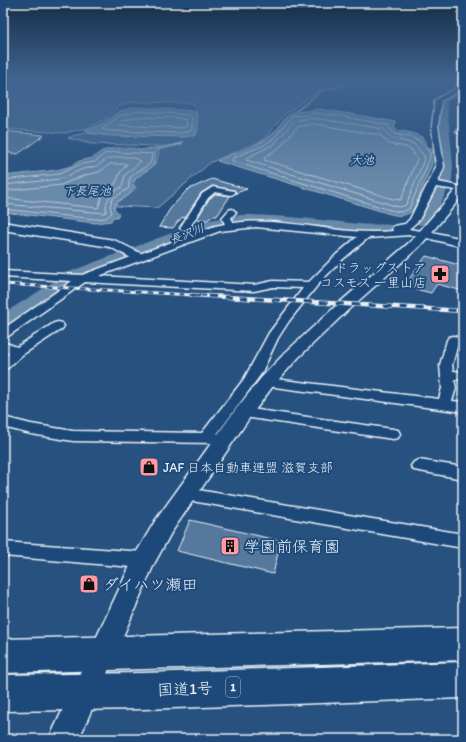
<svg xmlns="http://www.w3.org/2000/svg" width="466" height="742" font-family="Itim,'Klee One',sans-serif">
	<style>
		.green { fill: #436891; stroke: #96acc4 }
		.water { fill: #6b8aaa; stroke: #9db3c9 }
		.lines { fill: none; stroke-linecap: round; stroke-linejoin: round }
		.shore { stroke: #b6c8d9; stroke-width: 1 }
		.stream-far1 { stroke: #9db3c9; stroke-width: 2 }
		.stream { stroke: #9db3c9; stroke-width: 2.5 }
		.river { fill: #6b8aaa; fill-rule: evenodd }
		.building { fill: #57789d; stroke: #e8f1f8 }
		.minor-casing { stroke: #e8f1f8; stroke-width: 3 }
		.tertiary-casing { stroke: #e8f1f8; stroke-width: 3 }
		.trunk-casing { stroke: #e8f1f8; stroke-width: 3 }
		.minor { fill: #1f4a7a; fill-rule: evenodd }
		.tertiary { fill: #1f4a7a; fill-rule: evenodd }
		.trunk { fill: #1f4a7a; fill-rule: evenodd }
		.rail-far1-casing { stroke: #e8f1f8; stroke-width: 3 }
		.rail-casing { stroke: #e8f1f8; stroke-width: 4.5 }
		.rail-far1 { stroke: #1f4a7a; stroke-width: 2; stroke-dasharray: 5.5; stroke-linecap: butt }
		.rail { stroke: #1f4a7a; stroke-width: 3; stroke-dasharray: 8; stroke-linecap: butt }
		.labels { text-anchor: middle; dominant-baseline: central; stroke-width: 4; stroke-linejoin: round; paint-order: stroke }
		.far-water-label { font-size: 12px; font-style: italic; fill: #d5e2ec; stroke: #1f4a7a }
		.shield { fill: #1f4a7a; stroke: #acbfd2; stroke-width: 1 }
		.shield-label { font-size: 12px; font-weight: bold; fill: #e8f1f8 }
		.poi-label { font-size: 13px; fill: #e8f1f8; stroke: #1f4a7a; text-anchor: end }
		.near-poi-label { font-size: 16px; fill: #e8f1f8; stroke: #1f4a7a; text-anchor: start }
		.near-street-label { font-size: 16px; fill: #e8f1f8; stroke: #1f4a7a }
	</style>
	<rect width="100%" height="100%" fill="#27517f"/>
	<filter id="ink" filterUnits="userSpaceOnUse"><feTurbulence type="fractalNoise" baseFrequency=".025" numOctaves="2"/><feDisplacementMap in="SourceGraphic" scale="8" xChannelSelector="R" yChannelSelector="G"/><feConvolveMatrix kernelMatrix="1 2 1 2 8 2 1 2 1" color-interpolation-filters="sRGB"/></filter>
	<g filter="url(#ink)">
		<path class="green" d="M3 80H340V85L315 93 285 114 262 141 211 162 157 208 116 206 117 203C124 197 131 196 136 187L133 184C141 164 158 178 159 146L91 144 68 138 75 135 87 133 104 135 182 137 196 135C202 127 195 112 193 103L132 102 118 107 105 119 90 127 65 133 3 129Z"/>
		<path class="water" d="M137 107 196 111 195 115 198 116C196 122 198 130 195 135L183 137C158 134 105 141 85 130 96 128 107 120 115 114 121 109 130 109 137 107Z
			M299 109 298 111 299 112 318 109 364 116 396 122 394 127 396 130 412 133 424 138 427 146 434 151V159L414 209C407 217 398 216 390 214L217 161C234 153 256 148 270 136 281 127 284 113 299 109Z
			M174 145 176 146 157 150 154 164 133 181 131 183 134 187 129 195 116 202 114 208 119 214 117 217H113L111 221 95 223 3 212V176L57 170 71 166 79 161 93 158 102 151 114 148H132L140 150Z"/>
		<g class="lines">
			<path class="shore" d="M138 111 190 115 192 118V130L183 133 111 131 102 129 119 116Z
				M314 113 341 116 388 125 394 134 411 137 420 141 430 153V158L409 209 401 212 390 210 232 161 233 158 264 145 273 139 293 115 301 116Z
				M138 117 178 118 186 120 187 126 183 128 119 125 122 121Z
				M314 118 384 129 392 138 414 144 425 157 406 205 400 207 392 205 246 160 247 158 274 144 294 121Z
				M314 124 380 135 389 144 406 147 412 150 417 159 401 200 393 199 264 160 265 157 280 147 297 127Z
				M3 180 59 174 81 164 95 162 104 154 115 152 153 154C152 156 151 161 150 163 142 172 126 172 129 188L112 199 110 206 112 213 106 218 95 219 3 209
				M3 185 60 179 83 169 97 166 107 159 116 157H131L141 161 125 175 122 187C111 193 105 199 106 212L104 213 3 204
				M3 191 61 185 85 175 99 172 110 164H127L120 173 116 183 103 193 98 208 3 198"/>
			<path class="stream-far1" d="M299 109 321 91 343 85 344 80"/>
			<path class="stream" d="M175 145 181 144 182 142"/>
			<path class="river" d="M463 85V92L448 101 447 104 453 165 452 180 441 203 427 224 421 225 415 224 412 220 425 202 436 180 439 165 435 104 440 97Z
				M241 215C280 215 320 220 359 224 371 226 384 223 396 226L399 230 396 234 390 235H363L265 225H241L213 230 83 280 11 329 3 331V314L69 272 203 221Z"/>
		</g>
		<path class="building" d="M3 131 44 135 18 154 3 152Z
			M212 179 247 189 236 193 234 190 212 186 201 193 185 218 182 217 179 221H178L173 228 159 227 170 209 187 190Z
			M215 194 230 196 217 216H213L207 220 197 219 209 199Z
			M426 256 463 266V291L437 284 431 293 404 286Z
			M190 520 281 541 273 574 177 551Z"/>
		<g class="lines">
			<defs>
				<path id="minor" d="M460 80H463C463 91 449 96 441 101L438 126 444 167 438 182 463 187V191L436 187 419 220 409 229 427 232 429 234 427 236 410 235 368 238 343 259 320 282 289 321 278 338 261 374 217 434H220L222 438 220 442 215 443 73 441 31 434 3 427V417L31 424 73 431 202 433 244 379 269 333 303 288 273 287 254 291 85 282 7 337 3 338V329L72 281 3 277V271L82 275 191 235 180 228 202 194 213 187 234 191 235 193 231 195 215 192 208 198 190 227 199 232 215 226 225 224 222 218 229 210 232 209 236 212 231 218 234 223C287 216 340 237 393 231L392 228 394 226 405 224 410 219 436 167 432 126 435 100 454 89ZM256 227 357 237 336 255 309 282 273 281 254 285 99 276 220 231Z
					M459 129 463 130V134L457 132 456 131Z
					M58 322 62 323 64 326 62 329 22 355 8 368 3 369V358L9 353 3 350V342L17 347 54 323Z
					M453 336 457 337 459 340 452 365 453 371 463 372V380L454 379 456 388 452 401 463 402V412L267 386 262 385 260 382 262 379 267 378 439 399 442 388 440 365 447 340 449 337Z
					M243 408 393 429 398 430 400 434 398 438 393 439 238 416 236 413 238 410Z
					M419 460 463 467V479L414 470 411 466 414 462Z
					M186 488 463 534V548L186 500 180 498 178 494 180 490Z
					M3 542 144 552 150 555 153 560 150 565 144 568 3 556Z"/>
				<path id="tertiary" d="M433 181 438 182 439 184 438 186H429L428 184 429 182Z
					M463 185V195L432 232 463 239V247L427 238 419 247 348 310 298 358 273 386 250 417 171 533 154 564 79 739H49L136 553 155 521 236 409 261 378 286 352 338 304 411 241 459 186Z
					M3 222 114 240 142 254 144 257 142 260 137 261 110 247 3 230Z"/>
				<path id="trunk" d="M463 628V660L3 673V639Z
					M463 662V698L144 709 3 711V675L144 673Z"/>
			</defs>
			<use href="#minor" class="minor-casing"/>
			<use href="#tertiary" class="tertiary-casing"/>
			<use href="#trunk" class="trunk-casing"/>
			<use href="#minor" class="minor"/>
			<use href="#tertiary" class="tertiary"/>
			<use href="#trunk" class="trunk"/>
			<defs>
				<path id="rail-far1" d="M3 284 209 296"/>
				<path id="rail" d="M192 295 463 311"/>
			</defs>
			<use href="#rail-far1" class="rail-far1-casing"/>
			<use href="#rail" class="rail-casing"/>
			<use href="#rail-far1" class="rail-far1"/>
			<use href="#rail" class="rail"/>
		</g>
	</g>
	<linearGradient id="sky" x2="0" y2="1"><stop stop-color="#152d46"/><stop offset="0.43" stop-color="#416590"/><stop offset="1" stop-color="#416590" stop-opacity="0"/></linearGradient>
	<rect width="466" height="184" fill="url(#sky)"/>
	<defs>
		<symbol id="pharmacy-square" viewBox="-11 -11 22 22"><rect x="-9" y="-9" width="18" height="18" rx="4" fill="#ff9aa2" stroke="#1f4a7a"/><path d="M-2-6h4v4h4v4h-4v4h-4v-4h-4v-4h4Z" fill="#111"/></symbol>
		<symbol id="shop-square" viewBox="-11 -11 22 22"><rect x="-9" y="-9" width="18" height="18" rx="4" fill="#ff9aa2" stroke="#1f4a7a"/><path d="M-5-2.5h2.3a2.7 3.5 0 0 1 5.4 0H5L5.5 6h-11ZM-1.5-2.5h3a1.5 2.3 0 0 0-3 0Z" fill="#111"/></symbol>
		<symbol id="building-square" viewBox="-11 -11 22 22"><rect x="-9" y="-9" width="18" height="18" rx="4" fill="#ff9aa2" stroke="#1f4a7a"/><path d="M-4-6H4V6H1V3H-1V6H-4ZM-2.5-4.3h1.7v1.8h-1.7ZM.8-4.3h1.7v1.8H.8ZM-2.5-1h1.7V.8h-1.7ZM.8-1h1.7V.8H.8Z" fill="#111"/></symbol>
	</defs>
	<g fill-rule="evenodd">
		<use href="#pharmacy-square" x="429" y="263" width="22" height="22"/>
		<use href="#shop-square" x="138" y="456" width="22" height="22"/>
		<use href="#building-square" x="219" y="535" width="22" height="22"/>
		<use href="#shop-square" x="78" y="573" width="22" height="22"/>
	</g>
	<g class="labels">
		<g class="far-water-label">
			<text x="362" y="160">大池</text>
			<text x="87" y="191">下長尾池</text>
			<text transform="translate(187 234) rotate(-21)">長沢川</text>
		</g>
		<rect class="shield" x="226" y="677" width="14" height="20" rx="3"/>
		<g class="shield-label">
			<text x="233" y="687">1</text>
		</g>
		<g class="poi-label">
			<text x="426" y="267">ドラッグストア<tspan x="426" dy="15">コスモス 一里山店</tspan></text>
			<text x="163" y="467" text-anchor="start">JAF 日本自動車連盟 滋賀支部</text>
		</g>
		<g class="near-poi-label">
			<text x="244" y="546">学園前保育園</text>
			<text x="103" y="584">ダイハツ瀬田</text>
		</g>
		<g class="near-street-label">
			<text transform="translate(185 689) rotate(-2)">国道1号</text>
		</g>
	</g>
	<rect width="466" height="742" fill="none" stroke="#1f4a7a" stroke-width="16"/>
	<rect x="8" y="8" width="450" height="726" fill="none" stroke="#e8f1f8" stroke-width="1.5" filter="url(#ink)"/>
</svg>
